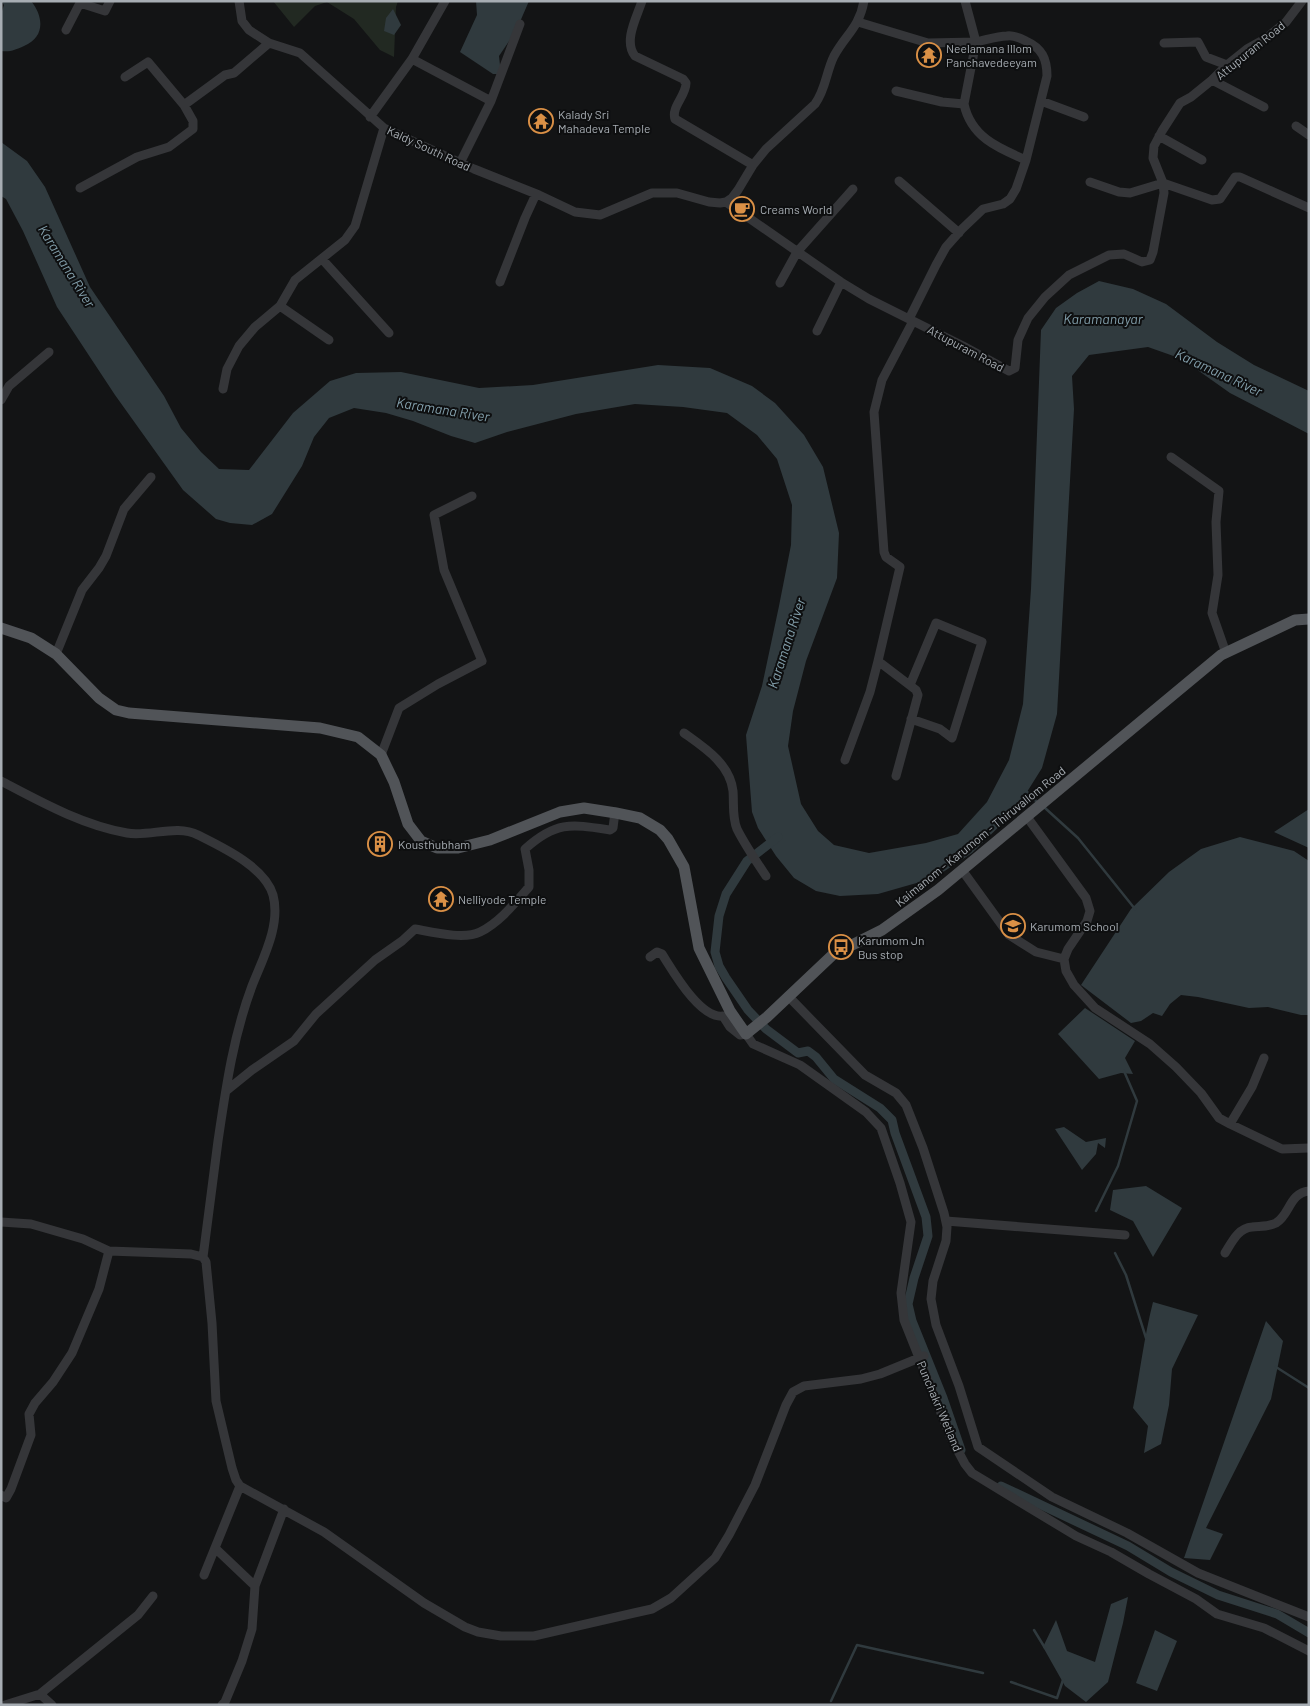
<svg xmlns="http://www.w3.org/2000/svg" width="1310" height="1706" font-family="Barlow,sans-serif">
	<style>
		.green { fill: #222922 }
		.water { fill: #303a3e }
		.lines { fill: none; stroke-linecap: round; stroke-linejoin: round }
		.stream { stroke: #303a3e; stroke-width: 2.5 }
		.canal { stroke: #303a3e; stroke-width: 9 }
		.minor { stroke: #353639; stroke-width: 9 }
		.major { stroke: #515458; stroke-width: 11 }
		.labels { text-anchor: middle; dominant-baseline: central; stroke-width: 4; stroke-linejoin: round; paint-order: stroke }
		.poi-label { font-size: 12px; fill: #a7adb3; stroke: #0e0f10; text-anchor: start }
		.street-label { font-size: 12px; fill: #a7adb3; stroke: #0e0f10 }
		.water-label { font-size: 14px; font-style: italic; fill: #829eaa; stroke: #0e0f10 }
	</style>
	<rect width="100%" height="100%" fill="#131415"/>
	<path class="green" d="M273 1H398L396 7 394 57 380 50 354 19 327 2 315 6 294 27Z"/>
	<path class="water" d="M1 1H31C44 17 45 37 24 46 15 50 11 52 1 51V14L4 5Z
		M476 1H529L516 31 499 56 501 74H493L460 52 477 15Z
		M393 9 401 25 394 35 384 31 386 18Z
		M1 142 27 161 45 187 90 287 164 396 181 428 201 452 219 469 249 470 293 413 330 381 356 373 401 372 479 388 533 385 658 365 710 368 752 386 775 403 804 435 823 467 839 533 837 578 806 661 793 711 788 746 801 804 818 831 834 845 869 853 926 843 958 834 987 802 1009 760 1023 704 1031 589 1041 330 1056 308 1077 293 1099 281 1133 289 1166 304 1217 342 1254 365 1309 391V434L1230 393 1182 359 1148 347 1089 355 1072 376 1074 409 1057 714 1042 768 1015 811 972 853 934 878 878 894 840 896 816 891 794 878 776 856 758 828 752 812 746 735 762 686 779 606 791 545 792 505 777 459 757 435 727 413 683 407 635 404 576 414 507 432 475 443 451 436 413 421 386 413 354 408 329 418 314 437 302 466 272 514 252 525 230 523 216 519 183 490 115 395 57 307 23 231 6 199 1 196Z
		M1309 809V848L1274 832Z
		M1240 837 1294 851 1309 861V1015H1301L1268 1007 1249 1008 1198 997 1181 995 1170 1004 1162 1016 1153 1013 1141 1021 1131 1023 1081 985 1131 909 1169 872 1201 849Z
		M1085 1008 1135 1041 1125 1058 1133 1074 1121 1073 1099 1079 1058 1034Z
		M1064 1127 1086 1142 1106 1138 1105 1148 1098 1143 1096 1154 1082 1170 1055 1129Z
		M1146 1186 1182 1208 1153 1257 1133 1221 1110 1210 1113 1190Z
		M1153 1302 1198 1315 1172 1369 1169 1405 1161 1444 1144 1453 1148 1426 1133 1408C1140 1373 1144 1337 1153 1302Z
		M1266 1321 1283 1341 1271 1399 1206 1528 1223 1534 1210 1560 1184 1558Z
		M1128 1597 1123 1623 1108 1682 1086 1702 1065 1686 1043 1647 1056 1620 1067 1651 1095 1662 1111 1604Z
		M1155 1630 1177 1641 1157 1691 1136 1683Z"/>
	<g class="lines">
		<path class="stream" d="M1026 791 1037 802
			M1045 808 1078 838 1135 909
			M1096 1211 1118 1166 1137 1101 1124 1071
			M1115 1253 1126 1275 1146 1338
			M1276 1367 1309 1388
			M1034 1630 1045 1648
			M1011 1682 1057 1698 1063 1680
			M831 1701 857 1645 983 1673"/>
		<path class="canal" d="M778 837 747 861 726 894 719 916 715 952 719 966 726 978 748 1010 766 1029 798 1053 808 1051 816 1057 834 1079 880 1108 892 1120 895 1133 926 1217 928 1236 914 1278 908 1304 912 1321 943 1398 961 1450
			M1001 1486 1128 1546 1171 1572 1218 1595 1277 1614 1309 1633"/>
		<path class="minor" d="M239 1 242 21 249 30 269 43 300 53 384 128 474 169 539 195 575 212 600 215 652 193H677L709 202 720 203 726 202 732 198 738 190 753 165 766 149 815 104C826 89 826 72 834 56 846 34 859 28 864 1
			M642 1C637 17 623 41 635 56L683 79 686 83C686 96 671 107 675 119L753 165
			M858 22 928 43 976 42 965 1
			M66 30 80 3 105 11 110 1
			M1164 43 1198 42 1206 57 1227 65
			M412 59 491 101
			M125 77 148 62 184 105 225 75 234 73 269 43
			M1212 80 1264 107
			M896 91 942 102 964 104 976 42C986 40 997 36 1007 36 1013 35 1020 38 1026 41 1042 48 1047 59 1047 76L1026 160 1016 189 1010 199 1003 204 983 209 962 229 946 247 936 265 909 319
			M1041 101 1084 117
			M964 104C971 137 998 148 1026 160
			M370 117 412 59 445 1
			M1296 126 1309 135
			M1159 136 1202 160
			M460 163 491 101 520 24
			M899 181 959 233
			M1090 182 1119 192 1130 193 1163 183 1212 200 1220 199 1235 177H1240L1309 208
			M80 188 137 157 169 147 193 129V121L184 105
			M726 202 841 282 869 299 963 346 1009 371 1015 368 1018 340 1028 318 1045 297 1069 275 1109 255 1124 254 1142 262 1150 260 1153 252 1164 193 1163 183 1153 158 1154 146 1162 131 1180 103 1191 97 1212 80 1227 65 1247 49 1265 39 1286 22 1302 1
			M322 259 389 333
			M500 282 525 218 536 194
			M780 283 797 252 853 189
			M280 306 329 340
			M817 331 841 282
			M223 389 227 369 239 346 255 327 280 306 295 280 345 240 355 226 384 128
			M1 400 9 386 49 352
			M1171 457 1219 491 1216 522 1218 575 1212 613 1226 653
			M56 654 82 590 99 568 106 556 124 509 151 477
			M910 685 936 623 982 642 952 738 940 729 911 719
			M684 733C705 748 730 764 733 791 734 804 732 817 737 829 745 845 756 861 766 876
			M381 755 399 708 438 684 482 661 444 570 434 515 472 496
			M845 760 870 692 878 661
			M896 776 918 695 916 690 878 661 900 567 886 557 884 552 874 412 882 380 913 321
			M1 781C41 802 82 825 127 833 149 837 177 824 198 835 222 847 265 867 273 895 281 925 263 958 252 986 233 1037 226 1087 218 1141 213 1179 208 1218 203 1257
			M1027 817 1086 898 1090 911 1087 921 1068 949 1064 959 1066 971 1074 985 1095 1008 1150 1044 1176 1067 1201 1093 1219 1118 1230 1124 1252 1087 1264 1058
			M962 870 1009 935 1036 952 1064 959
			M650 957 657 952 662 954C673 971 700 1019 723 1016L730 1027 740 1035 746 1034 753 1044 800 1065 866 1112 881 1128 900 1183 911 1222 901 1293 904 1320 951 1438 965 1464 972 1473 1076 1536 1111 1552 1149 1574 1196 1599 1217 1614 1264 1628 1309 1651
			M788 996 865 1075 896 1093 906 1105 923 1148 944 1213 947 1227 946 1241 933 1281 931 1299 936 1325 959 1386 978 1447 1052 1497 1127 1533 1198 1573 1309 1617
			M226 1091 252 1070 294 1041 316 1014 375 960 402 941 415 929C432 932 464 940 480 932 500 922 515 903 529 887V870L525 849C556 821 571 824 610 830L613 828 615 812
			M1230 1124 1282 1149 1309 1148
			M946 1221 1125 1235
			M1 1222 31 1224 83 1239 109 1251 191 1254 203 1257 206 1262 212 1323 216 1401 232 1468 236 1480 240 1486 324 1532 424 1603 465 1627 478 1632 501 1636H534L634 1613 652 1609 671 1598 715 1558 729 1535 755 1485 786 1405 793 1392 804 1386 861 1379 880 1374 924 1356
			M1225 1253C1232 1242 1238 1228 1252 1227 1260 1226 1268 1227 1276 1223 1290 1215 1289 1193 1309 1191
			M1 1495 6 1498 11 1489 31 1435 29 1414 35 1403 53 1382 72 1353 99 1289 109 1251
			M215 1548 255 1586
			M204 1575 240 1486
			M40 1694 52 1705
			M5 1705 40 1694 138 1615 153 1596
			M222 1705 225 1702 242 1661 252 1629 255 1586 284 1509"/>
		<path class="major" d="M1 628 31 638 56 654 99 698 116 710 129 713 320 728 358 737 381 755 394 782 408 824 421 841 437 848H458L490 840 560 812 584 808 616 813 640 818 660 830 668 839 684 867 699 948 730 1011 746 1034 767 1017 841 947 852 945 882 930 938 890 1221 655 1295 620 1309 619"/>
	</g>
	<defs>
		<symbol id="temple-ring" viewBox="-11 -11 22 22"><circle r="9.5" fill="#0e0f10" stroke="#da9046" stroke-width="1.5"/><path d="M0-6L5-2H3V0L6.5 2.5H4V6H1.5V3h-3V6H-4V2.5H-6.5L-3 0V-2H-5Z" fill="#da9046"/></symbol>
		<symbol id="cafe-ring" viewBox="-11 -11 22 22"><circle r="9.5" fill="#0e0f10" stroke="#da9046" stroke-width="1.5"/><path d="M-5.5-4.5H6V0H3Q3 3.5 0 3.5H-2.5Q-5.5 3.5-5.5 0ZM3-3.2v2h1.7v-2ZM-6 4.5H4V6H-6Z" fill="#da9046"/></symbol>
		<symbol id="building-ring" viewBox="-11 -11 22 22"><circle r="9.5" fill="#0e0f10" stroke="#da9046" stroke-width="1.5"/><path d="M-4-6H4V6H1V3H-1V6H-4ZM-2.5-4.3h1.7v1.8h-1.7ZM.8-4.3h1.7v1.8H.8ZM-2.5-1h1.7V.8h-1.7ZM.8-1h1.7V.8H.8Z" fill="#da9046"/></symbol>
		<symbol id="school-ring" viewBox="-11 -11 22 22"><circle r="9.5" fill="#0e0f10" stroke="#da9046" stroke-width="1.5"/><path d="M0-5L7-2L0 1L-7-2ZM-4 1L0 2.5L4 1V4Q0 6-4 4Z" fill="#da9046"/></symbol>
		<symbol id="bus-ring" viewBox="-11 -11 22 22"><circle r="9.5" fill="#0e0f10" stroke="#da9046" stroke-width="1.5"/><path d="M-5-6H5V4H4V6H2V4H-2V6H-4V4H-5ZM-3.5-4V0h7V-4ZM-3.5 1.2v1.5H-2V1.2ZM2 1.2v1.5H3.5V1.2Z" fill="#da9046"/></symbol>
	</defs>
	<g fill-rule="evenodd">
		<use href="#temple-ring" x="915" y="41" width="28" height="28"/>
		<use href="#temple-ring" x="527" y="107" width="28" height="28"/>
		<use href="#cafe-ring" x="728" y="195" width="28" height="28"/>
		<use href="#building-ring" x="366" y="830" width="28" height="28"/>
		<use href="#temple-ring" x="427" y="885" width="28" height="28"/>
		<use href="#school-ring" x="999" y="912" width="28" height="28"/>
		<use href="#bus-ring" x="827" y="933" width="28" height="28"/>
	</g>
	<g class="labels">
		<g class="poi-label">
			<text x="946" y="48">Neelamana Illom<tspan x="946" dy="14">Panchavedeeyam</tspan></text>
			<text x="558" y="114">Kalady Sri<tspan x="558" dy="14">Mahadeva Temple</tspan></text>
			<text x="760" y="209">Creams World</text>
			<text x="398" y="844">Kousthubham</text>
			<text x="458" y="899">Nelliyode Temple</text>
			<text x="1030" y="926">Karumom School</text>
			<text x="858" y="940">Karumom Jn<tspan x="858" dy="14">Bus stop</tspan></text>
		</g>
		<g class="street-label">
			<text transform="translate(1250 50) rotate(-39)">Attupuram Road</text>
			<text transform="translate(429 148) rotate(25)">Kaldy South Road</text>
			<text transform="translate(966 348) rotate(28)">Attupuram Road</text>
			<text transform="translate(980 836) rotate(-39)">Kaimanom - Karumom - Thiruvallom Road</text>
			<text transform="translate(940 1406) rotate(67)">Punchakri Wetland</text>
		</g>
		<g class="water-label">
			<text transform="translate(67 266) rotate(58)">Karamana River</text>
			<text x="1103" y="318">Karamanayar</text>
			<text transform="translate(1219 372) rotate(25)">Karamana River</text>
			<text transform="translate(443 409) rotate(9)">Karamana River</text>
			<text transform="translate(786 643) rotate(-72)">Karamana River</text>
		</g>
	</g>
	<rect width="1310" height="1706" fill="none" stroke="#a7adb3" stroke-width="5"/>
</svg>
